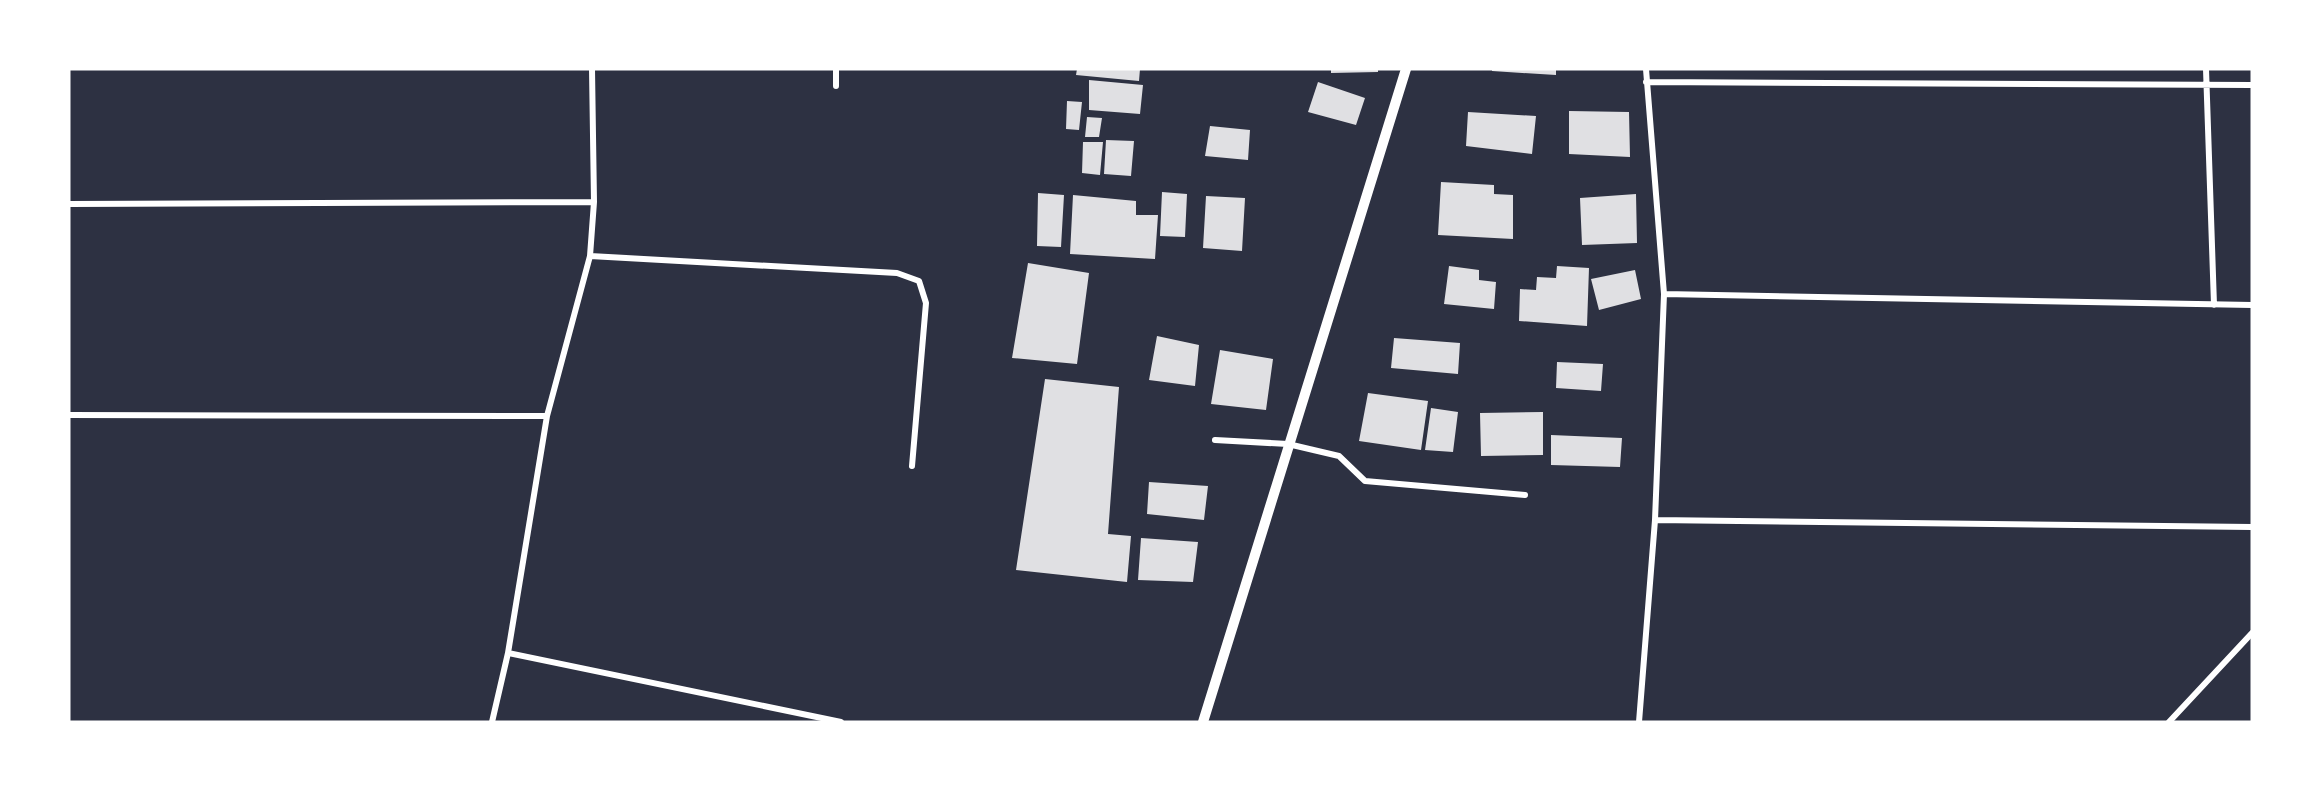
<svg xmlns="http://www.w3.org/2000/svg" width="2321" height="791" font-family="'Alegreya Sans',sans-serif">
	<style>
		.building { fill: #e0e0e3 }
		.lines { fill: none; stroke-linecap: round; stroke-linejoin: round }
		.minor { stroke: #fff; stroke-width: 6 }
		.tertiary { stroke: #fff; stroke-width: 10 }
	</style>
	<rect width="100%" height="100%" fill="#2d3142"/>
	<path class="building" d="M1077 69H1140L1139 81 1076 75Z
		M1331 69H1378V72L1331 73Z
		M1492 69H1556V75L1492 71Z
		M1089 80 1143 85 1140 114 1089 110Z
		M1318 82 1365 98 1356 125 1308 112Z
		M1067 101 1082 102 1079 130 1066 129Z
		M1569 111 1629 112 1630 157 1569 154Z
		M1468 112 1536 116 1532 154 1466 146Z
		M1087 117 1102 118 1099 137H1085Z
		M1210 126 1250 130 1248 160 1205 156Z
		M1106 140 1134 141 1131 176 1104 174Z
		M1083 142H1103L1100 175 1082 173Z
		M1441 182 1494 185V194L1513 195V239L1438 235Z
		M1162 192 1187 194 1185 237 1160 236Z
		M1038 193 1064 195 1061 247 1037 246Z
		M1636 194 1637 243 1582 245 1580 198Z
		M1073 195 1136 201V215H1158L1155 259 1070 254Z
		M1206 196 1245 198 1242 251 1203 248Z
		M1028 263 1089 273 1077 364 1012 358Z
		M1449 266 1479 270V280L1496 282 1494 309 1444 304Z
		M1557 266 1589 268 1587 326 1519 321 1520 289 1536 290 1537 277 1556 278Z
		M1635 270 1641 299 1599 310 1591 279Z
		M1157 336 1199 345 1195 386 1149 380Z
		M1394 338 1460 343 1458 374 1391 368Z
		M1220 350 1273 359 1266 410 1211 404Z
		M1557 362 1603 364 1601 391 1556 388Z
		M1045 379 1119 387 1108 534 1131 536 1127 582 1016 570Z
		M1368 393 1428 401 1421 450 1359 441Z
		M1431 408 1458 412 1453 452 1425 450Z
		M1543 412V455L1481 456 1480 413Z
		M1551 435 1622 438 1620 467 1551 465Z
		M1149 482 1208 486 1204 520 1147 514Z
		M1141 538 1198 542 1193 582 1138 580Z"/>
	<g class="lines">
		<path class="minor" d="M2206 69 2214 305
			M1646 82 2252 85
			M836 86V69
			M69 204 594 202
			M590 256 897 273 919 281 926 303 912 466
			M1664 294 2252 305
			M69 415 547 416
			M1215 440 1288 444 1339 456 1365 481 1525 495
			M1655 520 2252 527
			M508 653 841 722
			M492 722 508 653 547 416 590 256 594 202 592 69
			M1639 722 1655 520 1664 294 1646 69
			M2169 722 2252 633"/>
		<path class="tertiary" d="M1203 722 1406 69"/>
	</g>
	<rect width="2321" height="791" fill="none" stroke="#ffffff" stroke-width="141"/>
</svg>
